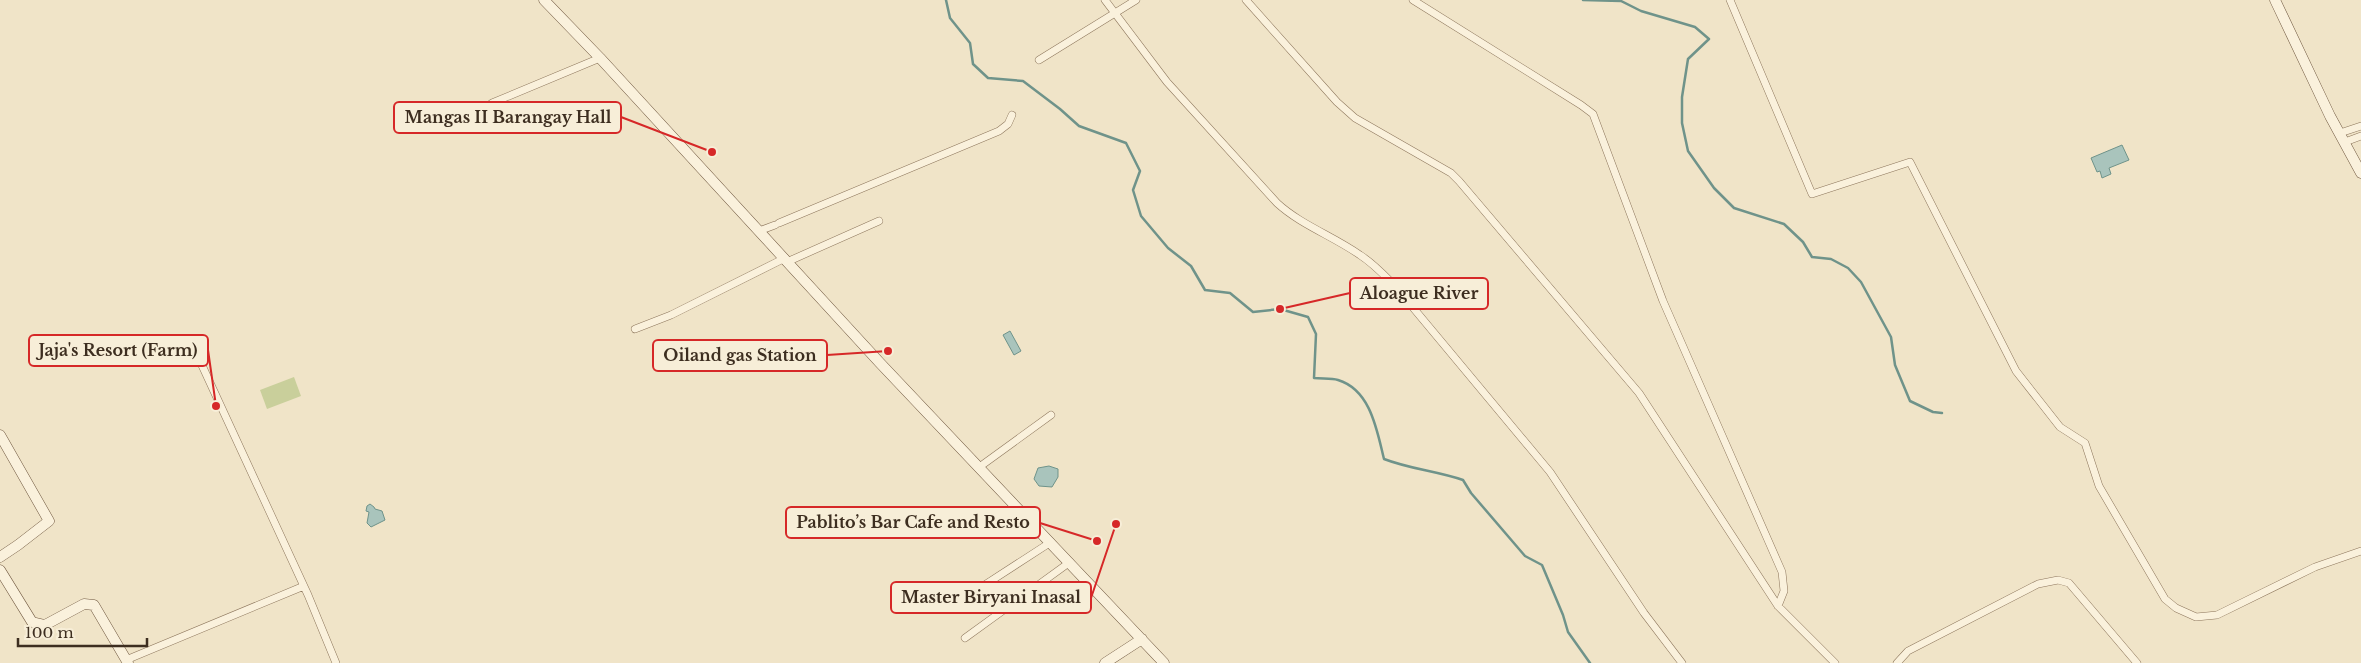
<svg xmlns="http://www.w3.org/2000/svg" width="2361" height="663" font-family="'Libre Baskerville',serif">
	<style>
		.green { fill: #c9cf9b }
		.water { fill: #a9c4bc; stroke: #6f938a }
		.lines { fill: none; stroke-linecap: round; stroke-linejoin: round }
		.stream { stroke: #6f938a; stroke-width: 2.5 }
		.street-casing { stroke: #8d765c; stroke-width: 8 }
		.secondary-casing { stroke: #6f573f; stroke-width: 11 }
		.street { stroke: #faf1dc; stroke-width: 7 }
		.secondary { stroke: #faf1dc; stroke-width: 10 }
		.leader { fill: none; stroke: #d62828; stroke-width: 2 }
		.callout-dot { fill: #d62828; stroke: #f7eed8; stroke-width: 2 }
		.callout { fill: #f7eed8; stroke: #d62828; stroke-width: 2 }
		.callout-label { font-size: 16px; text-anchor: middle; font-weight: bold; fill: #3d2e20 }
	</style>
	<rect width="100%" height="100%" fill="#f0e4c8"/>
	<path class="green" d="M294 377 301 396 267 409 260 390Z"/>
	<path class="water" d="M2122 145 2129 160 2109 168 2111 174 2102 178 2100 171 2097 172 2091 158Z
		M1010 331 1021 351 1014 355 1003 335Z
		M1049 466 1058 469V477L1052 487 1039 486 1034 479 1038 468Z
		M370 504 374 507 375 509 382 511 385 520 371 527 367 523 369 512 366 511 367 506Z"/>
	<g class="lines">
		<path class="stream" d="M946 0 950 18 970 43 973 64 988 78 1023 81 1060 109 1079 126 1126 143 1140 171 1133 190 1141 216 1168 248 1191 266 1205 290 1230 293 1253 312 1280 309 1308 317 1316 334 1314 378C1322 379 1331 378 1338 380 1371 390 1377 431 1384 459 1410 469 1436 471 1463 480L1471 493 1525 556 1542 565 1563 615 1568 632 1590 663
			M1583 0 1621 1 1641 11 1695 27 1709 39 1688 59 1682 97V123L1688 151 1714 188 1734 208 1784 224 1803 242 1812 257 1831 259 1848 268 1861 282 1891 337 1895 365 1910 401 1933 412 1942 413"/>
		<defs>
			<path id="street" d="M1105 0 1167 82 1277 203C1301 225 1333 236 1360 255 1374 264 1384 275 1395 286L1550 472 1644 613 1682 663
				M1246 0 1337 102 1355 118 1451 173 1459 181 1639 393 1778 606 1835 663
				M1413 0 1581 105 1593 114 1663 301 1782 572 1784 591 1778 606
				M1730 0 1812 194 1910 162 2016 371 2060 427 2085 443 2099 486 2165 599 2176 608 2196 617 2217 615 2315 567 2361 551
				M1039 60 1136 0
				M492 103 600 58
				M2340 133 2361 126
				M2345 142 2361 136
				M779 223 999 131 1008 124 1012 115
				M759 231 775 225
				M789 261 879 221
				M635 329 671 315 785 258
				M200 361 308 595 336 663
				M978 468 1051 415
				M963 599 1051 542
				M965 638 1070 562
				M126 660 304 586
				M1897 663 1908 651 2038 584 2058 580 2069 583 2137 663"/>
			<path id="secondary" d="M544 0 600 58 880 363 1164 663
				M2275 0 2330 116 2361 173
				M0 435 49 521 18 545 0 557
				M0 570 32 622 45 625 84 604 94 605 128 663
				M1105 663 1142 639"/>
		</defs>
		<use href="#street" class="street-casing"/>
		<use href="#secondary" class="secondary-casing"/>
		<use href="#street" class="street"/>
		<use href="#secondary" class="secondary"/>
	</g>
	<path class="leader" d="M712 152L621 117M1280 309L1350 293M216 406L208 350M888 351L827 355M1097 541L1040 523M1116 524L1091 598"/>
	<g class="callout-dot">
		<circle cx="712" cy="152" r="5"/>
		<circle cx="1280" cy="309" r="5"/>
		<circle cx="216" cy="406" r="5"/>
		<circle cx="888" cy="351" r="5"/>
		<circle cx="1097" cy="541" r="5"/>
		<circle cx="1116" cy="524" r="5"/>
	</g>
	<g class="callout">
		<rect x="394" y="102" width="227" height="31" rx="5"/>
		<rect x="1350" y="278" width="138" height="31" rx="5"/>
		<rect x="29" y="335" width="179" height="31" rx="5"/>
		<rect x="653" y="340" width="174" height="31" rx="5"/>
		<rect x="786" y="507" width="254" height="31" rx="5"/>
		<rect x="891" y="582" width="200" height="31" rx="5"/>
	</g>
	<g class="callout-label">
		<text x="508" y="123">Mangas II Barangay Hall</text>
		<text x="1419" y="299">Aloague River</text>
		<text x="118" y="356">Jaja's Resort (Farm)</text>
		<text x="740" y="361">Oiland gas Station</text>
		<text x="913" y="528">Pablito’s Bar Cafe and Resto</text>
		<text x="991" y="603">Master Biryani Inasal</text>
	</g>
	<path d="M18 638v8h129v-8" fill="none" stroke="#3d2e20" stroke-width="2.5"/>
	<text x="25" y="638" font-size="15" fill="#3d2e20" stroke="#f7eed8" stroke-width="4" paint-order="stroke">100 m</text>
</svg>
